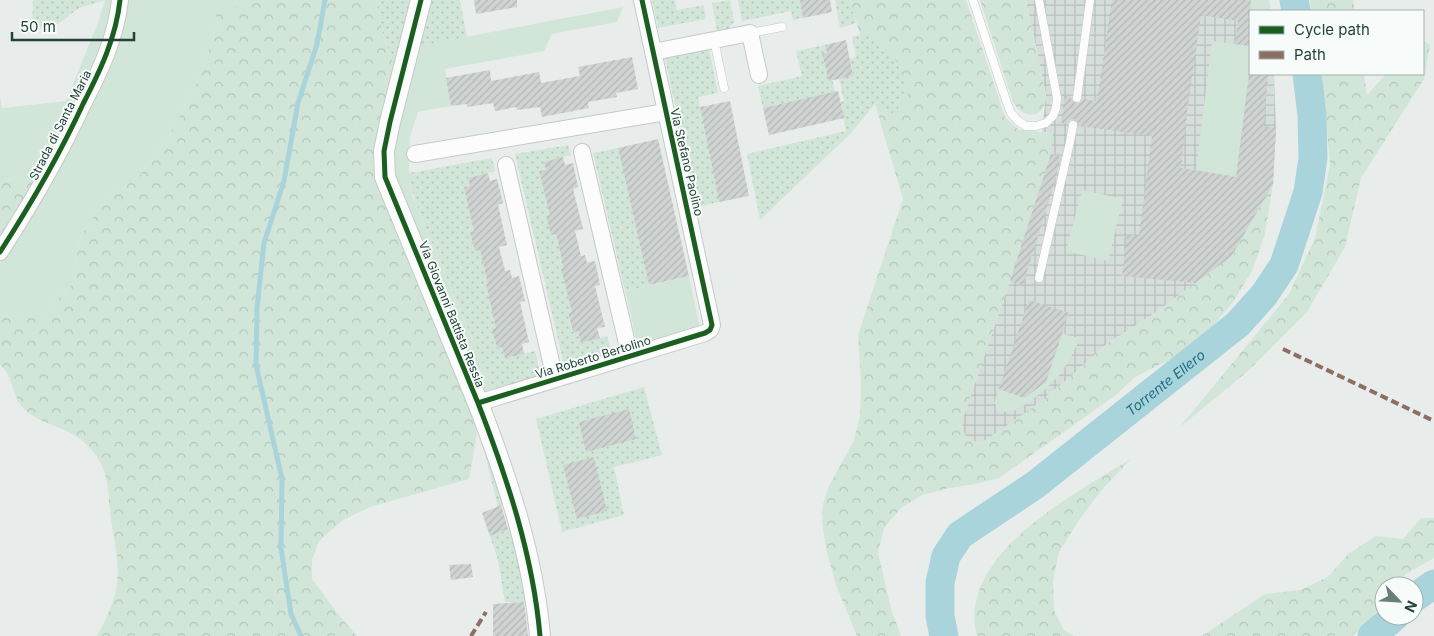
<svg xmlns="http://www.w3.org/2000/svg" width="1434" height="636" font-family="Inter,sans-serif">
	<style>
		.industrial { fill: url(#industrial-grid) }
		.green { fill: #d1e6d8 }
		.forest { fill: url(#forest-crowns) }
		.garden { fill: url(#garden-dots) }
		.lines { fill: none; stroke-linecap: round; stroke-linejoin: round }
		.stream { stroke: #a9d4db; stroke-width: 5 }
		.river { stroke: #a9d4db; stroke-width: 29 }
		.building { fill: url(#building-hatch) }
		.service-casing { stroke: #c5cac8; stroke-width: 9 }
		.minor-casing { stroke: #c5cac8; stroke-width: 18 }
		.tertiary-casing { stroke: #c5cac8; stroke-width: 22 }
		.service { stroke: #fcfcfc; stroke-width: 8 }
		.minor { stroke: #fcfcfc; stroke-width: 16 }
		.tertiary { stroke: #fcfcfc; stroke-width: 20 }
		.quiet { stroke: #8d6e63; stroke-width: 4; stroke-dasharray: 8 4; stroke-linecap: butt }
		.cycleway-casing { stroke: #f7fbf9; stroke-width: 8 }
		.cycleway { stroke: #1b5e20; stroke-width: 5 }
		.labels { text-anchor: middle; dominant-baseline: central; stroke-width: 4; stroke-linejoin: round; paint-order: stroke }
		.street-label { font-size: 12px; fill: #24423a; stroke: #f7fbf9 }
		.water-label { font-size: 14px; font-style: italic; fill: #1c6f80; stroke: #f7fbf9 }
	</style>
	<defs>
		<pattern id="industrial-grid" width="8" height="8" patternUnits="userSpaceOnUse" patternTransform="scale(1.25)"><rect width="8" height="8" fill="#d6dedb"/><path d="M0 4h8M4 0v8" fill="none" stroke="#b8c0bd"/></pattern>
		<pattern id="forest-crowns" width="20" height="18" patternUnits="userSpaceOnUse" patternTransform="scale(1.25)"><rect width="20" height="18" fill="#d1e6d8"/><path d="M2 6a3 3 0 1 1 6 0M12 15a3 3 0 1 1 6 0" fill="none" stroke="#b3c6ba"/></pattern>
		<pattern id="garden-dots" width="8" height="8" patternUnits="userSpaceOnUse" patternTransform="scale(1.25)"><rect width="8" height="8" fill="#d1e6d8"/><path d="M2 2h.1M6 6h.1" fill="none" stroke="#b3c6ba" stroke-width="1.8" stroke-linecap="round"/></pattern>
		<pattern id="building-hatch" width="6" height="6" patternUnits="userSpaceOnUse" patternTransform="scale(1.25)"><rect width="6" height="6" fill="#cfd4d2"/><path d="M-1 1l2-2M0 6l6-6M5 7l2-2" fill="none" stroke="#b2b7b5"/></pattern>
	</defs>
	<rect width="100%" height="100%" fill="#e8edeb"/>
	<path class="industrial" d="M1026 0H1269L1270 11H1250V74H1274L1276 128 1273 184 1231 257 1152 315 1107 344 1068 379 1028 411 981 443 970 441 963 432 962 421 1010 281 1053 133 1042 132 1046 94Z"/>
	<path class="green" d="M105 0H115L111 27 44 171 0 182V96L2 108 66 101 99 20Z
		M125 0H249L241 6 227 10 218 20 207 57 193 92 165 143 141 174 101 205 80 238 72 284 46 313 12 320 0 315V263L29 219Z
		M1251 0H1269L1270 11H1250V22H1248Z
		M623 7 617 22 552 34 544 51 445 69 451 106 418 112 410 137 409 173 412 195 493 389 485 391 401 192C395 176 393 162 395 145L418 46Z
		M1212 41 1250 46V68L1236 177 1196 170Z
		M1082 190 1123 199 1108 261 1066 251Z
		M689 276 700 327 638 347 625 291Z
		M1062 333 1080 339C1074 350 1068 364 1060 374 1051 385 1018 417 1002 411 998 410 997 406 994 403L999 389 1024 397 1046 382Z"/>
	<path class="forest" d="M249 0H376L383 34 394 65 378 134 473 416 477 434 469 479 370 507 343 520 319 541 312 560V579L338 614 357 636H97C105 621 112 607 116 590 120 568 116 548 112 526 106 494 114 472 87 445 70 427 43 426 25 410 11 397 14 376 0 365V315L12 320 46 313 72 284 80 238 101 205 141 174 165 143 193 92 207 57 218 20 212 8C227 10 236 9 249 0Z
		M850 0H966L1005 117 1019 130 1053 133 1051 154 1010 281 962 421C963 435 967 440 981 443L1028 411 1068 379 1107 344 1152 315 1231 257 1273 184 1265 234 1252 271 1233 302 1214 325 1171 359 1135 377 1116 395 999 478 975 484 949 488 922 495 901 508 884 528 878 552 891 609 901 636H857L836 585 826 549 822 521 823 504 828 488 854 440 860 415 861 384 858 335 903 199 875 104 898 64 869 32 860 35Z
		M980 0H1026L1046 94C1047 118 1025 122 1013 102Z
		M1310 0H1353L1355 11H1311Z
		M1423 40 1430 45 1424 79 1361 178 1345 247 1307 312 1248 371 1179 428 1289 294 1315 238 1330 165 1326 121 1317 74H1364L1367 95 1386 74H1423Z
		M44 171 0 239V182Z
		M1131 459 1101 491 1079 520 1059 552 1053 581 1054 610 1064 630 1074 636H977C956 555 1074 494 1131 459Z
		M1421 518H1434V558L1406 574 1396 586H1384V601L1365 626 1352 636H1202L1265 594 1300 590 1328 577 1348 554 1376 536 1403 539Z"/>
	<path class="garden" d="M33 0H105L79 8 55 26 32 30Z
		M376 0H410L394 65 383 34Z
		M430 0H460L467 37 418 46Z
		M652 0H675L677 10 704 5 706 19 658 28Z
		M730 0 734 22 727 30 717 32 712 3Z
		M738 0H800L803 18 793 20 791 11 742 21Z
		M835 0H850L856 23 840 28Z
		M869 32 899 64 908 94 892 114 875 104 850 134 760 220 747 154 846 131 840 102 844 101 839 79 853 75 850 59 856 57 852 37Z
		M825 45 827 53 822 54 826 71 830 70 835 92 763 108 758 86 802 76 796 51Z
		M709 49 718 93 698 97 719 202 697 207 665 58Z
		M568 145 571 155 544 162 546 170 539 171 551 215 546 216 551 235 556 234 558 245 577 241 581 256 566 259 568 267 561 269 573 312 568 314 572 332 578 331 581 343 607 336 612 355 565 369 515 154Z
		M618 148 649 285 625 291 593 153Z
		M492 158 495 171 468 178 470 186 464 187 476 231 470 232 475 251 480 250 483 261 502 257 505 271 492 283 486 285 498 328 492 329 497 348 502 347 505 358 535 351 541 376 493 389 416 204 411 187 409 173Z
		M644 387 662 455 614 467 624 515 562 532 536 419Z
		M486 452 503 505 498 507 485 454Z
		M511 528 528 602H505L498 560 490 536Z"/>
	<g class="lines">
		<path class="stream" d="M301 636 291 614 281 548 282 479 256 365 257 308 264 243 284 181 298 103 317 44 325 0"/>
		<g class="river">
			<path d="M1294 0 1296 11"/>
			<path d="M1414 598 1434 584"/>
			<path id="s1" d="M944 636 940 616V583L946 556 960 535 1035 485 1238 324 1264 295 1284 265 1308 192 1313 158 1312 115 1307 74"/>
			<path d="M1372 636 1395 616"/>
		</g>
	</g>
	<path class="building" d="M474 0H517V7L476 14Z
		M800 0H830L832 12 803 18Z
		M1112 0H1251L1248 18 1250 19V46L1235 44 1238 21 1201 15 1187 113 1181 168 1236 177 1249 74H1268L1264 126 1276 128 1273 184 1231 257 1195 283 1122 276 1127 234 1139 236 1152 136 1079 126 1077 121 1073 119 1069 121 1067 124 1061 123 1065 96 1071 97 1072 101 1076 103H1080L1083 99 1097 101Z
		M846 40 853 76 829 81 822 54 827 53 825 45Z
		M632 57 638 89 616 93 617 97 588 102 589 108 542 117 540 107 517 110 516 107 495 111 493 103 467 107V104L451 106 446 78 490 70 491 81 539 72 541 83 580 76 578 67Z
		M838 91 844 118 769 135 763 108Z
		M730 101 749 196 719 202 700 107Z
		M658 139 689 276 649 285 618 148Z
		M1051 154 1061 157 1055 181 1023 285 1010 281Z
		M563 157 565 165 573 163 578 187 573 189 583 229 575 231 581 256 585 255 587 263 595 261 600 285 595 286 605 327 597 328 600 338 581 343 578 331 573 332 568 313 572 312 561 269 564 268 556 234 551 235 546 216 550 215 539 171 546 170 544 162Z
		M488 173 490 181 497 179 503 203 498 205 507 245 499 247 505 271 510 270 512 278 519 276 525 301 520 302 529 342 522 344 524 354 505 358 502 347 497 348 492 329 496 328 486 284H488L480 250 475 251 470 232 474 231 464 187 470 186 468 178Z
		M1029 300 1069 313 1046 382 1024 398 999 389Z
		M629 409 636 439 586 452 579 422Z
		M594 457 607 511 577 519 563 465Z
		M501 505 508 529 490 536 482 513Z
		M471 564 473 577 451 580 449 565Z
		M524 602 528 636H493V604Z"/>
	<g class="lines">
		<defs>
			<path id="service" d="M973 0 1007 103 1011 113 1018 121 1026 126H1036L1046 123 1053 116 1056 108 1057 98 1039 0
				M750 33 782 27
				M714 40 724 88
				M1077 98 1090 0
				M1039 278 1070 142 1073 125"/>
			<path id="minor" d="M653 52 750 33 759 75
				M582 152 630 356
				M415 154 666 112
				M506 165 555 379
				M0 252C31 204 59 156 83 104 100 71 116 38 120 0
				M478 403 705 333 710 330 712 325 642 0"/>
			<path id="tertiary" d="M421 0 390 122 384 151 385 177 478 403C507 478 533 555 540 636"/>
		</defs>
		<use href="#service" class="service-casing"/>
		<use href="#minor" class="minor-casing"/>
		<use href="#tertiary" class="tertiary-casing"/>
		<use href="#service" class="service"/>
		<use href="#minor" class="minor"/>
		<use href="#tertiary" class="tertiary"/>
		<path class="quiet" d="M1283 349 1434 421
			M471 636 486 612"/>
		<defs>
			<path id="cycleway" d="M421 0 390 122 384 151 385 177 478 403C507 478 533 555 540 636
				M0 252C31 204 59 156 83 104 100 71 116 38 120 0
				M478 403 705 333 710 330 712 325 642 0"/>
		</defs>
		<use href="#cycleway" class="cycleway-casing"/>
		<use href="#cycleway" class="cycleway"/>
	</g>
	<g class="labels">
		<g class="street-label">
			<text transform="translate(60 125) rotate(-63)">Strada di Santa Maria</text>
			<text transform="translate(687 162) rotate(77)">Via Stefano Paolino</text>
			<text transform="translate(452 314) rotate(68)">Via Giovanni Battista Ressia</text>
			<text transform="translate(593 357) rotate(-17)">Via Roberto Bertolino</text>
		</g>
		<g class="water-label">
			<text stroke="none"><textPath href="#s1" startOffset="362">Torrente Ellero</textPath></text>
		</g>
	</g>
	<rect x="1249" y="10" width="175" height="65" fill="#f7fbf9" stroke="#a3b1ad"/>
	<rect x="1259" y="26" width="25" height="8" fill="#1b5e20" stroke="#a3b1ad"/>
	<text x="1294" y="35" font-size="15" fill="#24423a">Cycle path</text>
	<rect x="1259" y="51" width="25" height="8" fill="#8d6e63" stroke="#a3b1ad"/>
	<text x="1294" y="60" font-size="15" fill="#24423a">Path</text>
	<g transform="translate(1399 601) rotate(115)"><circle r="24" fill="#f7fbf9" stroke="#a3b1ad"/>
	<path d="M0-4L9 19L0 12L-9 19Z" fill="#697e78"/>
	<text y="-8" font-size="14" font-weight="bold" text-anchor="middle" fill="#24423a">N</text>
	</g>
	<path d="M12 32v8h122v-8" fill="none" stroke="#24423a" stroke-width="2.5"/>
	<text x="20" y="32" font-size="15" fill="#24423a" stroke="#f7fbf9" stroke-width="4" paint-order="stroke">50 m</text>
</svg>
